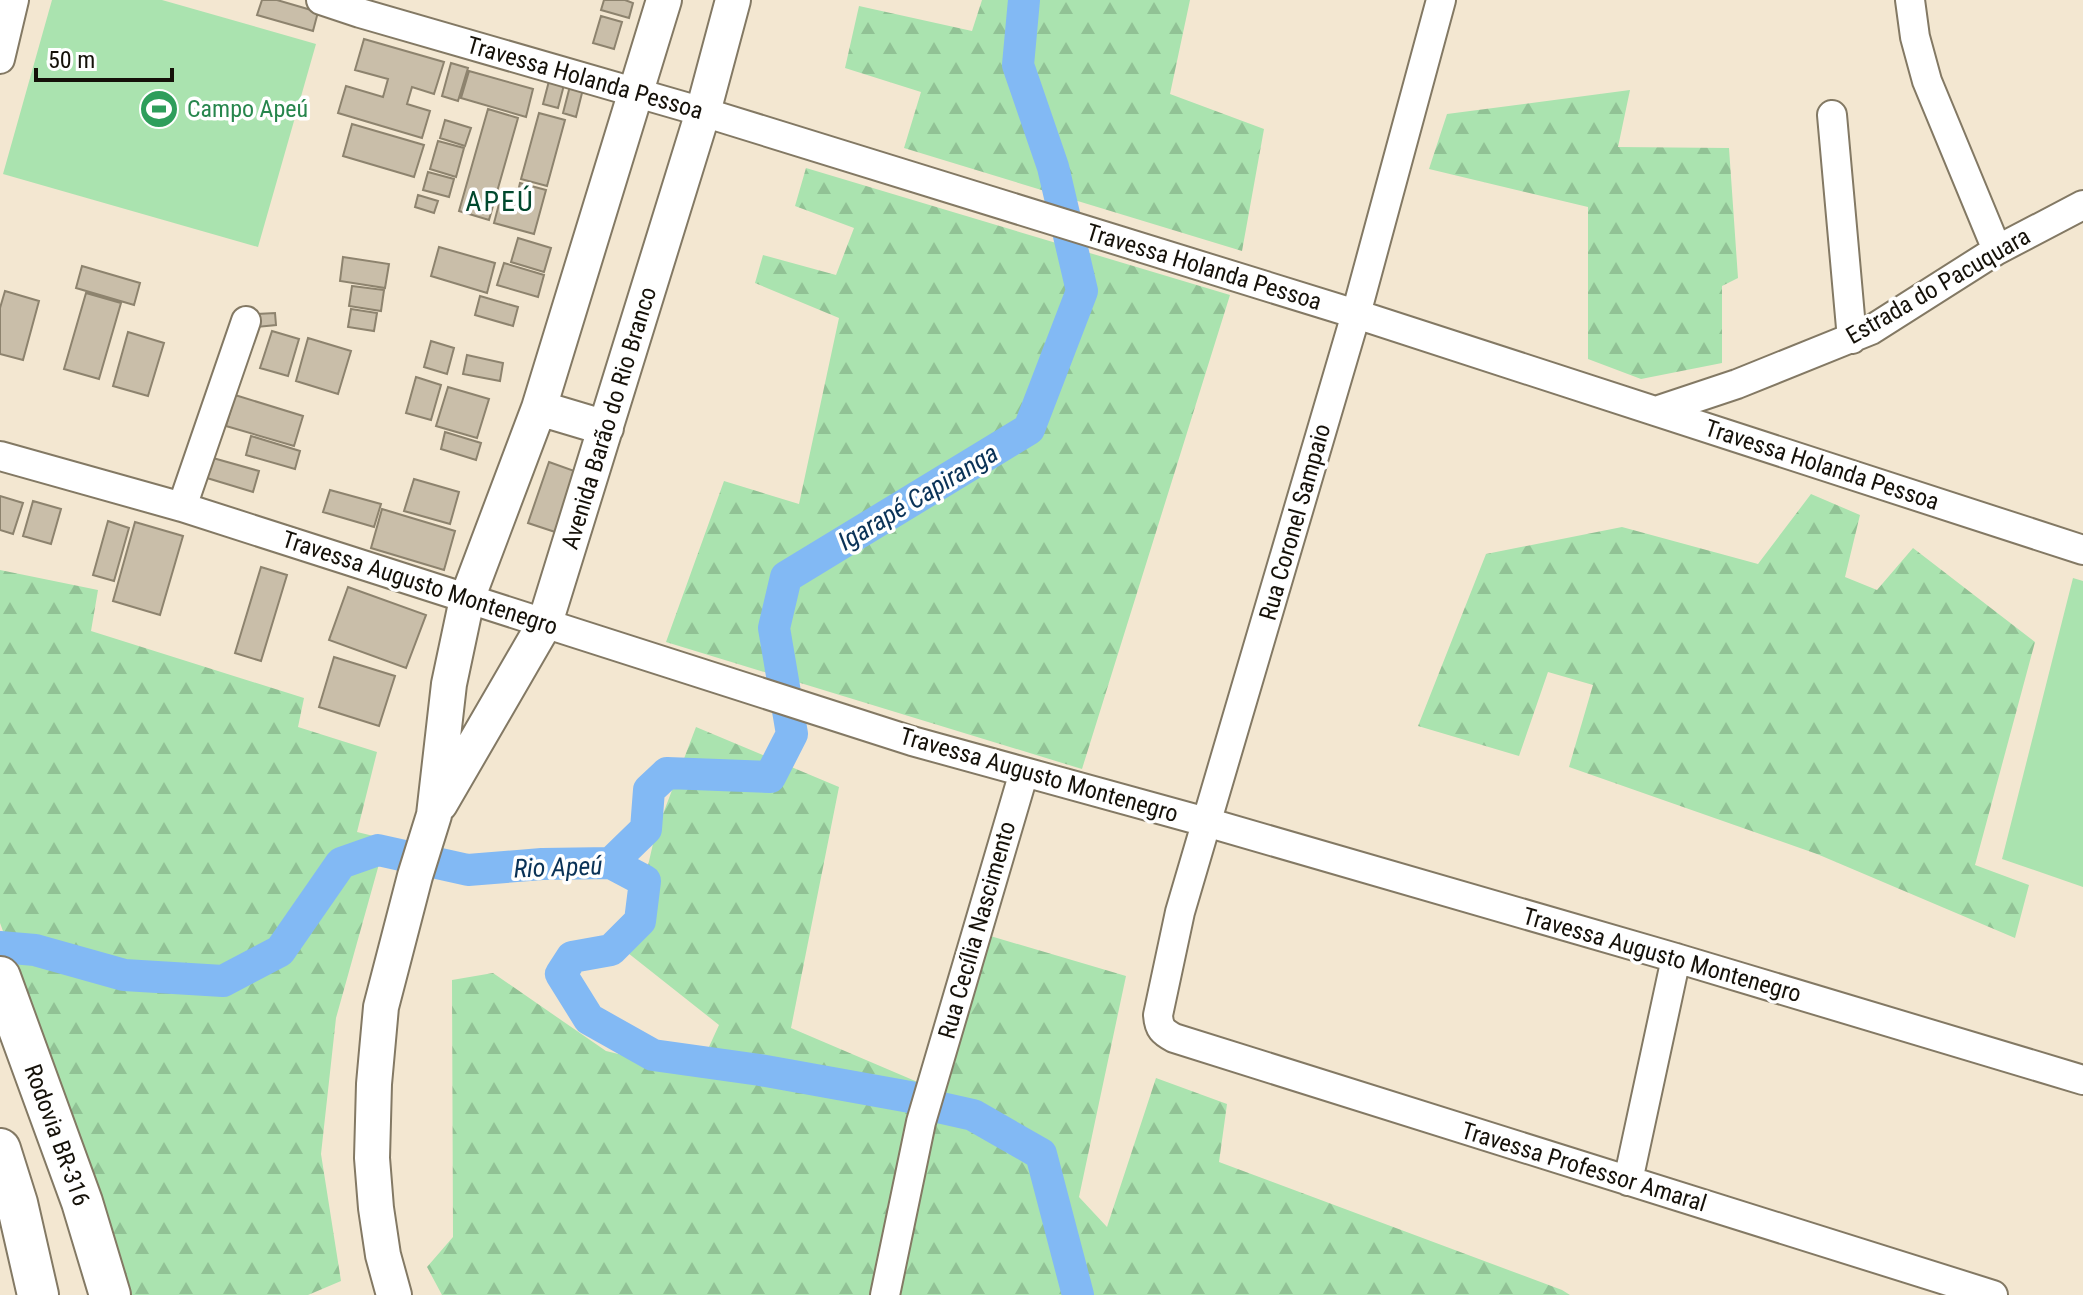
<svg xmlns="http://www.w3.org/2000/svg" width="2083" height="1295" font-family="'Roboto Condensed',sans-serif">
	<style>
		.green { fill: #aae3af }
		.forest { fill: url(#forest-firs) }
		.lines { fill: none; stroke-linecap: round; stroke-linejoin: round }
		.river { stroke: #82b9f4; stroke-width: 32 }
		.building { fill: #c9bea9; stroke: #8d836e; stroke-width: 2 }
		.minor-casing { stroke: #837964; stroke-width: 32 }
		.major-casing { stroke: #837964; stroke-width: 38 }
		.highway-casing { stroke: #837964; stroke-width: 44 }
		.minor { stroke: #fff; stroke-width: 28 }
		.major { stroke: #fff; stroke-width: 34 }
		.highway { stroke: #fff; stroke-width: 40 }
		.labels { text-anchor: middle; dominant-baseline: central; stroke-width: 7; stroke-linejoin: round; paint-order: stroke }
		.street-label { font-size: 24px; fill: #151109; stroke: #fff }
		.leisure-label { font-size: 24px; fill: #27864d; stroke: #fff; text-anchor: start }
		.water-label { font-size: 26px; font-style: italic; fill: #0a3257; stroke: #fff }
		.quarter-label { font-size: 28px; letter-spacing: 2px; fill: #00482d; stroke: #fff }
	</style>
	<defs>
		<pattern id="forest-firs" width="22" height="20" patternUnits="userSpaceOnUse" patternTransform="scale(2)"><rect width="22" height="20" fill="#aae3af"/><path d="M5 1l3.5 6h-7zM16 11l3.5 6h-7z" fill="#91c295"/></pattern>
	</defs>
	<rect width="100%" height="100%" fill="#f3e7d1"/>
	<path class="green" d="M52 0H162L316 44 258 247 3 174Z
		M2073 578 2083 581V887L2002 859Z"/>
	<path class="forest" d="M982 0H1190L1170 94 1264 129 1242 251 904 148 921 92 845 68 859 6 972 31Z
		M1630 90 1618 147 1729 148 1738 278 1722 286V363L1641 379 1588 359V207L1429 169 1447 114Z
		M806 168 1230 295 1082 769 666 642 724 481 799 504 839 318 755 283 763 255 836 275 854 228 795 206Z
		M1811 494 1860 515 1845 577 1877 590 1913 548 2035 642 1975 865 2029 885 2015 938 1817 854 1569 767 1593 685 1548 672 1519 756 1418 726 1486 554 1622 527 1758 564Z
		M0 570 98 590 91 631 304 698 298 727 377 752 357 832 386 839 336 1018 321 1154 341 1281 308 1295H131L107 1214 0 923Z
		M696 727 839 787 791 1028 941 1092 987 935 1126 976 1079 1197 1107 1227 1156 1078 1227 1104 1219 1162 1562 1290 1570 1295H442L427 1267 453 1237 452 980 493 973 606 1051 697 1073 719 1025 628 953 655 835Z"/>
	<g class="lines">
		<path class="river" d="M611 863 646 829 649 790 667 773 770 777 792 734 774 628 786 577 1029 429 1082 291 1053 167 1018 65 1024 0
			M0 947 35 950 124 975 223 981 280 951 341 863 378 850 468 870 542 864 611 863 645 881 640 921 611 950 572 957 561 974 589 1019 653 1055 760 1070 910 1097 933 1106 973 1115 1041 1154 1078 1295"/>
	</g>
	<path class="building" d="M262 0H277L318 12 313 31 257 15Z
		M604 0H625L633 3 629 18 601 10Z
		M601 16 622 22 614 49 593 43Z
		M364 39 444 62 434 94 412 87 407 104 430 111 422 138 338 113 346 86 383 97 388 79 355 70Z
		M451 63 468 68 458 101 442 96Z
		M469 71 533 89 526 117 461 98Z
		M549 81 564 85 558 108 543 104Z
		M570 86 583 89 576 117 563 113Z
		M488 109 518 118 489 220 459 211Z
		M539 113 565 120 547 186 521 179Z
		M445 120 471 128 465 146 440 138Z
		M352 124 424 145 414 177 343 156Z
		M438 141 464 148 456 177 430 169Z
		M428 172 454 179 449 197 423 190Z
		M520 183 546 190 534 234 494 223 499 204 514 208Z
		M418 195 438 201 434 213 415 207Z
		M518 238 551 248 544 272 511 262Z
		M439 247 495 263 487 293 431 276Z
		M343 257 389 264 385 288 340 281Z
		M504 263 544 275 538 297 497 285Z
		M82 266 140 283 134 305 76 288Z
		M352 286 384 290 381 311 349 306Z
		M5 291 39 301 23 360 0 354V308Z
		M86 293 121 303 99 379 64 369Z
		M480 296 518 307 513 326 475 315Z
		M351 309 377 313 374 331 348 327Z
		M275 313 276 325 257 327V314Z
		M272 331 299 339 288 376 260 368Z
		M128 332 164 343 148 396 113 386Z
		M308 338 351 351 338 394 296 381Z
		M431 341 454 348 447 374 424 367Z
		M467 355 503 363 500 381 463 374Z
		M416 377 441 385 431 420 406 413Z
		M448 387 489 399 477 438 436 426Z
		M235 395 303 416 294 446 226 426Z
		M445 432 481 443 476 460 441 449Z
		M251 436 300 451 295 469 246 455Z
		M213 458 259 471 253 492 207 478Z
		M549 462 580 473 558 533 528 523Z
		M414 479 459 492 450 524 404 511Z
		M330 490 381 504 374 527 323 512Z
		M0 496 23 503 13 534 0 530Z
		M33 501 61 509 51 544 23 536Z
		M382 509 455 531 444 570 371 548Z
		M108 521 129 528 114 581 93 575Z
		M135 522 183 536 160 615 113 601Z
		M261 567 287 575 261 661 235 653Z
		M348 587 426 615 406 668 329 640Z
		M334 657 395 676 379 726 319 707Z"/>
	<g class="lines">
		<defs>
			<path id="minor" d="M321 0 360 13 703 112 1356 314 2083 550
				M1441 0 1356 314 1180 912 1158 1015C1159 1029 1163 1032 1174 1038L1993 1295
				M1910 0 1915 37 1927 81 1997 250
				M0 59 14 0
				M1832 115 1852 339
				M1656 411 1737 384 1871 330 1997 250 2083 205
				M0 456 182 507 912 741 1206 822 1676 958 2083 1080
				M182 507 246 321
				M1628 1181 1676 958
				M885 1295 921 1122 1024 772"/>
			<path id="major" d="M539 408 606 428
				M440 804 545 623 703 112 733 0
				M394 1295 383 1255 376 1208 372 1158 374 1084 381 1007 415 876 434 815 449 684 467 599 539 408 664 0"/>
			<path id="highway" d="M0 977 82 1202 110 1295
				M0 1149 17 1203 38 1295"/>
		</defs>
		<use href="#minor" class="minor-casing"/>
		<use href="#major" class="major-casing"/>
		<use href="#highway" class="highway-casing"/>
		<use href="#minor" class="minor"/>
		<use href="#major" class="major"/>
		<use href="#highway" class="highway"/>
	</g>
	<defs>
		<symbol id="stadium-disc" viewBox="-11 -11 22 22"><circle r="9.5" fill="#2e9e5b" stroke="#fff"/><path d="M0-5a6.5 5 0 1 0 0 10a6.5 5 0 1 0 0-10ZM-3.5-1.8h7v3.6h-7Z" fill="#fff"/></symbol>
	</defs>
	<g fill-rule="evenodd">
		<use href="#stadium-disc" x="137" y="87" width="44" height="44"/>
	</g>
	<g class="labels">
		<g class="street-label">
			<text transform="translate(585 78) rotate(16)">Travessa Holanda Pessoa</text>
			<text transform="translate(1204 267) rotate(17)">Travessa Holanda Pessoa</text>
			<text transform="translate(1938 286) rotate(-30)">Estrada do Pacuquara</text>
			<text transform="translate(609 418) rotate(-73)">Avenida Barão do Rio Branco</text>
			<text transform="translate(1822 465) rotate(18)">Travessa Holanda Pessoa</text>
			<text transform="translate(1295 522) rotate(-74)">Rua Coronel Sampaio</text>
			<text transform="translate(420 583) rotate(18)">Travessa Augusto Montenegro</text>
			<text transform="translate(1039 775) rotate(16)">Travessa Augusto Montenegro</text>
			<text transform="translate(977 930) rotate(-74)">Rua Cecília Nascimento</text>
			<text transform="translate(1662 955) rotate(16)">Travessa Augusto Montenegro</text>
			<text transform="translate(57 1135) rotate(70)">Rodovia BR-316</text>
			<text transform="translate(1584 1167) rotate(17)">Travessa Professor Amaral</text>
		</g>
		<g class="leisure-label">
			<text x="187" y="109">Campo Apeú</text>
		</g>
		<g class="water-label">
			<text transform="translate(918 497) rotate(-31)">Igarapé Capiranga</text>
			<text transform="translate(558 867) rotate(-2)">Rio Apeú</text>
		</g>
		<g class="quarter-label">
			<text x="500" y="201">APEÚ</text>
		</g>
	</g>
	<path d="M36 68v12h136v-12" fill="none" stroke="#151109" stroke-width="4"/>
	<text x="48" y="68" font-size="24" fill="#151109" stroke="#ffffff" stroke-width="6" paint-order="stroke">50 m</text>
</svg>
